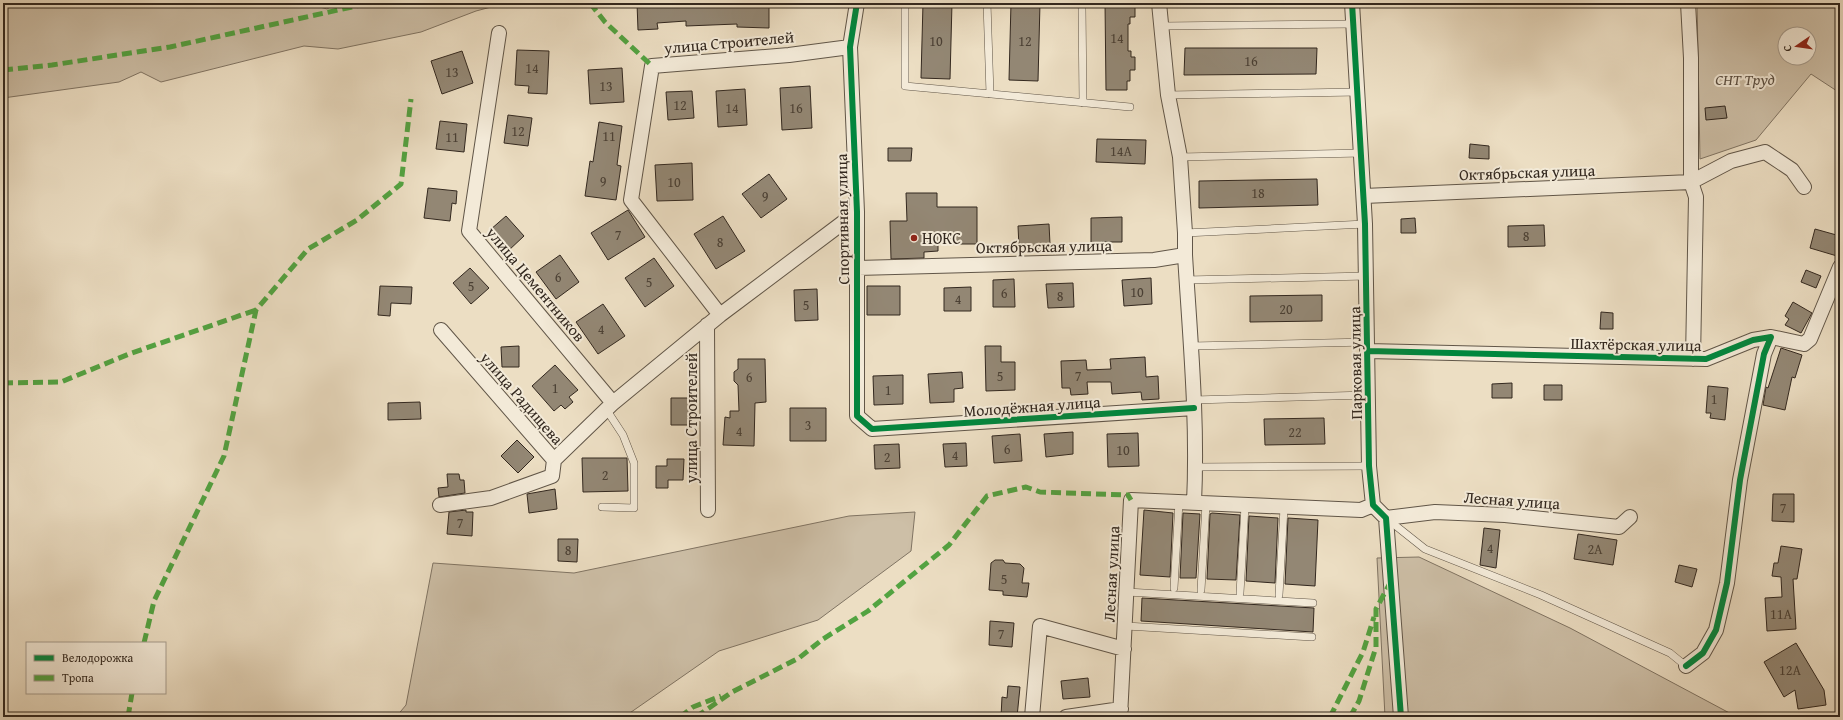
<svg xmlns="http://www.w3.org/2000/svg" width="1843" height="720" font-family="'Gentium Book Plus',serif">
	<style>
		.green { fill: #cdbfa7; stroke: #807463; fill-rule: evenodd }
		.building { fill: #938774; stroke: #33281f }
		.lines { fill: none; stroke-linecap: round; stroke-linejoin: round }
		.lane-casing { stroke: #615648; stroke-width: 8 }
		.street-casing { stroke: #615648; stroke-width: 16 }
		.lane { stroke: #f3ead8; stroke-width: 7 }
		.street { stroke: #f3ead8; stroke-width: 14 }
		.quiet { stroke: #52a341; stroke-width: 5; stroke-dasharray: 10 5; stroke-linecap: butt }
		.cycleway-casing { stroke: #f3ead8; stroke-width: 8 }
		.cycleway { stroke: #00873e; stroke-width: 6 }
		.poi-dot { fill: #8f2418; stroke: #f3ead8; stroke-width: 1.5 }
		.labels { text-anchor: middle; dominant-baseline: central; stroke-width: 4; stroke-linejoin: round; paint-order: stroke }
		.number-label { font-size: 14px; fill: #4b4034 }
		.street-label { font-size: 16px; fill: #33281f; stroke: #f3ead8 }
		.park-label { font-size: 16px; font-style: italic; fill: #5a4e41; stroke: #f3ead8 }
		.poi-label { font-size: 16px; fill: #33281f; stroke: #f3ead8; text-anchor: start }
	</style>
	<rect width="100%" height="100%" fill="#ecdec3"/>
	<filter id="stains"><feTurbulence type="fractalNoise" baseFrequency=".005" numOctaves="4"/><feColorMatrix values="0 0 0 0 .2 0 0 0 0 .09 0 0 0 0 .02 0 0 0 .5 -.17"/></filter>
	<radialGradient id="worn" r=".72"><stop offset=".6" stop-color="#630" stop-opacity="0"/><stop offset="1" stop-color="#630" stop-opacity=".3"/></radialGradient>
	<path class="green" d="M3 3H306L327 9 337 3H416L418 5 420 3H506L476 11 421 32 338 49 304 46 161 82 141 72 119 82 3 98Z
		M1697 3H1840V93L1811 74 1756 140 1700 159ZM1785 34H1809V58H1785Z
		M915 512 911 551 818 620 719 651 624 717H396L406 705 433 563 574 573 849 516Z
		M1419 557 1570 628 1737 717H1385L1377 558Z"/>
	<path class="building" d="M637 3H769V28L737 27V24L686 26V21L657 23 658 29 638 30Z
		M923 3H952L950 79 921 78Z
		M1011 3H1040L1038 81 1009 80Z
		M1105 3H1129V5H1135V17H1130V24H1128V51H1131V57H1135V70H1130V81H1127V90H1106Z
		M1185 48H1317L1316 74 1184 75Z
		M517 50 549 51 547 94 528 93 529 86 515 85Z
		M462 51 473 83 442 94 431 61Z
		M622 68 624 102 590 104 588 70Z
		M810 86 812 128 782 130 780 88Z
		M745 89 747 125 718 127 716 91Z
		M692 91 694 118 668 120 666 92Z
		M1725 106 1727 118 1706 120 1705 108Z
		M508 115 532 118 528 146 504 143Z
		M440 121 467 124 464 152 436 149Z
		M599 122 622 126 617 165 621 166 616 200 585 196 590 161 593 162Z
		M1097 139 1146 140 1145 164 1096 162Z
		M1470 144 1489 146V159L1469 158Z
		M888 148H912L911 161H888Z
		M692 163 693 200 657 201 655 165Z
		M769 174 787 199 761 218 742 194Z
		M1317 179 1318 205 1199 208V181Z
		M428 188 457 191 456 204 452 203 450 221 424 218Z
		M906 193H937V207H977V244H938V251L924 252V258L891 259 890 221H907Z
		M628 210 645 237 608 260 591 233Z
		M506 216 524 236 508 251 490 230Z
		M723 216 745 251 716 269 694 234Z
		M1122 217V242H1102L1103 248H1091V218Z
		M1415 218 1416 233H1401V219Z
		M1049 224 1050 244H1044L1045 249 1026 250V246L1019 247 1018 226Z
		M1544 225 1545 246 1508 247V226Z
		M1815 229 1840 236 1837 256 1810 248Z
		M560 255 579 282 556 299 536 272Z
		M654 258 674 286 645 307 625 278Z
		M470 268 489 288 471 304 453 283Z
		M1806 270 1821 276 1816 288 1801 282Z
		M1151 278 1152 304 1124 306 1122 280Z
		M1014 279 1015 307H993V280Z
		M1073 283 1074 307 1048 308 1046 284Z
		M380 286 412 287 411 304 391 303 390 316 378 315Z
		M867 286H900V315H867Z
		M971 287V311H944V288Z
		M817 289 818 320 795 321 794 290Z
		M1322 295V321L1250 322V296Z
		M1793 302 1812 313 1801 333 1785 325 1789 319 1785 316Z
		M603 304 625 336 598 354 576 322Z
		M1601 312 1613 313V329H1600Z
		M519 346V367H502L501 347Z
		M985 346H1001V362H1015V390L986 391Z
		M1781 348 1802 355 1795 378 1792 377 1785 410 1763 405 1766 387 1768 388Z
		M1145 357 1146 377 1158 376 1159 399 1142 400 1141 392 1112 394 1111 382H1087L1088 394 1071 395 1070 388H1062L1061 361 1086 360 1087 370 1111 369 1110 359Z
		M738 359H765L766 402 755 403 754 446 723 445 725 417 730 418V411H739L738 385 734 381V372L738 369Z
		M555 365 578 390 569 397 573 402 565 409 561 405 554 411 532 386Z
		M962 372 963 388 954 389V402L930 403 928 374Z
		M903 375V404L874 405 873 376Z
		M1512 383V398H1492V384Z
		M1544 385H1562V400H1544Z
		M1708 386 1728 388 1725 420 1710 418 1711 413H1706Z
		M671 398H689L688 425H671Z
		M420 402 421 419 388 420V403Z
		M790 408H826V441H790Z
		M1324 418 1325 444 1265 445 1264 419Z
		M1073 432V454L1046 457 1044 434Z
		M1138 433 1139 466 1108 467 1107 434Z
		M1020 434 1022 461 994 463 992 436Z
		M517 440 534 457 518 473 501 456Z
		M966 443 967 466 945 467 943 444Z
		M899 444 900 468 875 469 874 445Z
		M582 458H627L628 491 583 492Z
		M667 459H684L683 480H668V488H656V466H667Z
		M447 474H459L460 480H464L465 493 439 497 438 488 448 487Z
		M555 489 557 509 529 513 527 494Z
		M1773 494H1794V522L1772 521Z
		M466 510V512H473L472 536 447 534 449 512Z
		M1144 510 1173 513 1170 577 1140 575Z
		M1183 513 1200 514 1196 578H1180Z
		M1212 513 1240 515 1236 580 1207 579 1210 514Z
		M1249 516 1278 518 1275 583 1246 581Z
		M1288 518 1318 520 1315 586 1285 584Z
		M1484 528 1500 530 1496 568 1480 565Z
		M1578 534 1617 540 1613 565 1574 559Z
		M558 539H578L577 562 558 561Z
		M1781 546 1802 549 1797 579H1793L1796 629 1767 631 1765 598 1782 597 1781 577 1772 576 1774 563H1778Z
		M995 560H1003L1005 563 1020 564 1024 568 1022 583H1029L1027 597 1003 595V591L989 590 991 563Z
		M1679 565 1697 569 1692 587 1675 582Z
		M1142 598 1314 608 1313 632 1141 621Z
		M990 621 1014 623 1012 647 989 645Z
		M1796 643 1824 690 1826 705 1798 709 1795 690 1784 697 1764 662Z
		M1088 678 1090 697 1063 699 1061 681Z
		M1008 686 1020 687 1017 717H1001L1002 697 1007 698Z"/>
	<g class="lines">
		<defs>
			<path id="lane" d="M905 3V86L1130 107
				M987 3 990 94
				M1079 3 1082 7 1083 103
				M1162 26 1353 24
				M1168 95 1358 92
				M1180 157 1362 153
				M1185 233 1365 224
				M1186 280 1367 276
				M1191 346 1367 342
				M1194 400 1368 395
				M1196 467 1369 466
				M602 507 634 508V463L623 435 606 409
				M1386 518 1425 549 1541 595 1670 653 1686 666
				M1174 588 1179 502
				M1201 590 1206 504
				M1127 592 1313 603
				M1240 593 1245 506
				M1279 595 1284 508
				M1126 626 1312 637"/>
			<path id="street" d="M857 3 850 47 857 212V416L872 429 1194 408
				M1159 3 1168 95 1180 157 1185 233V255C1190 338 1198 420 1194 503
				M1352 3 1365 224 1369 466 1373 505 1386 518 1401 717
				M1688 3 1691 58V182L1696 197 1693 359
				M499 33 469 231 613 403
				M1364 196 1691 182 1731 161 1765 152 1792 170 1804 187
				M857 268 1154 260 1185 255
				M720 315 631 200 652 66 789 55 850 47
				M707 325 708 510
				M1771 337 1804 344 1810 339 1840 267
				M1368 351 1706 359 1753 340 1771 337 1764 354 1740 480 1727 583 1716 630 1703 653 1686 666
				M554 460 613 403 720 315 857 212
				M440 505 491 498 552 476 554 460 441 330
				M1386 518 1435 512 1505 515 1619 527 1630 517
				M1032 717 1040 626 1124 649
				M1066 717 1121 709
				M1120 717 1131 500 1361 510 1373 505"/>
		</defs>
		<use href="#lane" class="lane-casing"/>
		<use href="#street" class="street-casing"/>
		<use href="#lane" class="lane"/>
		<use href="#street" class="street"/>
		<path class="quiet" d="M590 3 605 22 652 66
			M3 70 52 65 170 47 370 3
			M3 383 61 382 129 354 256 310
			M144 643 154 601 224 456 256 310 308 249 357 220 401 184 411 99
			M128 717 132 693
			M680 717 693 707 721 696
			M696 717 732 692 799 658 823 639 868 611 949 545 987 496 1026 487 1040 492 1128 495 1131 500
			M1330 717 1363 652 1374 617
			M1350 717 1359 701 1376 647V609L1390 583"/>
		<defs>
			<path id="cycleway" d="M857 3 850 47 857 212V416L872 429 1194 408
				M1352 3 1365 224 1369 466 1373 505 1386 518 1401 717
				M1368 351 1706 359 1753 340 1771 337 1764 354 1740 480 1727 583 1716 630 1703 653 1686 666"/>
		</defs>
		<use href="#cycleway" class="cycleway-casing"/>
		<use href="#cycleway" class="cycleway"/>
	</g>
	<circle class="poi-dot" cx="914" cy="238" r="4"/>
	<g class="labels">
		<g class="number-label">
			<text x="1117" y="38">14</text>
			<text x="936" y="41">10</text>
			<text x="1025" y="41">12</text>
			<text x="1251" y="61">16</text>
			<text x="532" y="68">14</text>
			<text x="452" y="72">13</text>
			<text x="606" y="86">13</text>
			<text x="680" y="105">12</text>
			<text x="732" y="108">14</text>
			<text x="796" y="108">16</text>
			<text x="518" y="131">12</text>
			<text x="609" y="136">11</text>
			<text x="452" y="137">11</text>
			<text x="1121" y="151">14А</text>
			<text x="603" y="181">9</text>
			<text x="674" y="182">10</text>
			<text x="1258" y="193">18</text>
			<text x="765" y="196">9</text>
			<text x="618" y="235">7</text>
			<text x="1526" y="236">8</text>
			<text x="720" y="242">8</text>
			<text x="558" y="277">6</text>
			<text x="649" y="282">5</text>
			<text x="471" y="286">5</text>
			<text x="1137" y="292">10</text>
			<text x="1004" y="293">6</text>
			<text x="1060" y="296">8</text>
			<text x="958" y="299">4</text>
			<text x="806" y="305">5</text>
			<text x="1286" y="309">20</text>
			<text x="601" y="329">4</text>
			<text x="1000" y="376">5</text>
			<text x="1078" y="376">7</text>
			<text x="749" y="377">6</text>
			<text x="555" y="388">1</text>
			<text x="888" y="390">1</text>
			<text x="1714" y="399">1</text>
			<text x="808" y="425">3</text>
			<text x="739" y="431">4</text>
			<text x="1295" y="432">22</text>
			<text x="1007" y="449">6</text>
			<text x="1123" y="450">10</text>
			<text x="955" y="455">4</text>
			<text x="887" y="457">2</text>
			<text x="605" y="475">2</text>
			<text x="1783" y="508">7</text>
			<text x="460" y="523">7</text>
			<text x="1490" y="548">4</text>
			<text x="1595" y="549">2А</text>
			<text x="568" y="550">8</text>
			<text x="1004" y="579">5</text>
			<text x="1781" y="614">11А</text>
			<text x="1001" y="634">7</text>
			<text x="1790" y="670">12А</text>
		</g>
		<g class="street-label">
			<text transform="translate(729 42) rotate(-5)">улица Строителей</text>
			<text transform="translate(1527 172) rotate(-2)">Октябрьская улица</text>
			<text transform="translate(842 219) rotate(-91)">Спортивная улица</text>
			<text transform="translate(1044 246) rotate(-1)">Октябрьская улица</text>
			<text transform="translate(536 284) rotate(50)">улица Цементников</text>
			<text transform="translate(1636 344) rotate(1)">Шахтёрская улица</text>
			<text transform="translate(1355 363) rotate(-91)">Парковая улица</text>
			<text transform="translate(522 398) rotate(49)">улица Радищева</text>
			<text transform="translate(1032 406) rotate(-4)">Молодёжная улица</text>
			<text transform="translate(691 418) rotate(-90)">улица Строителей</text>
			<text transform="translate(1512 500) rotate(4)">Лесная улица</text>
			<text transform="translate(1111 574) rotate(-87)">Лесная улица</text>
		</g>
		<g class="park-label">
			<text x="1745" y="79">СНТ Труд</text>
		</g>
		<g class="poi-label">
			<text x="922" y="238">НОКС</text>
		</g>
	</g>
	<rect width="1843" height="720" fill="none" stroke="#ecdec3" stroke-width="16"/>
	<rect x="4" y="4" width="1835" height="712" fill="none" stroke="#33281f" stroke-width="2"/>
	<rect x="8" y="8" width="1827" height="704" fill="none" stroke="#33281f"/>
	<rect x="26" y="642" width="140" height="52" fill="#f3ead8" stroke="#a69c8e"/>
	<rect x="34" y="655" width="20" height="6" fill="#00873e" stroke="#a69c8e"/>
	<text x="62" y="662" font-size="12" fill="#33281f">Велодорожка</text>
	<rect x="34" y="675" width="20" height="6" fill="#52a341" stroke="#a69c8e"/>
	<text x="62" y="682" font-size="12" fill="#33281f">Тропа</text>
	<g transform="translate(1797 46) rotate(257)"><circle r="19" fill="#f3ead8" stroke="#a69c8e"/>
	<path d="M0-3L7 15L0 10L-7 15Z" fill="#8f2418"/>
	<text y="-6" font-size="11" font-weight="bold" text-anchor="middle" fill="#33281f">С</text>
	</g>
	<rect width="100%" height="100%" filter="url(#stains)"/>
	<rect width="100%" height="100%" fill="url(#worn)"/>
</svg>
